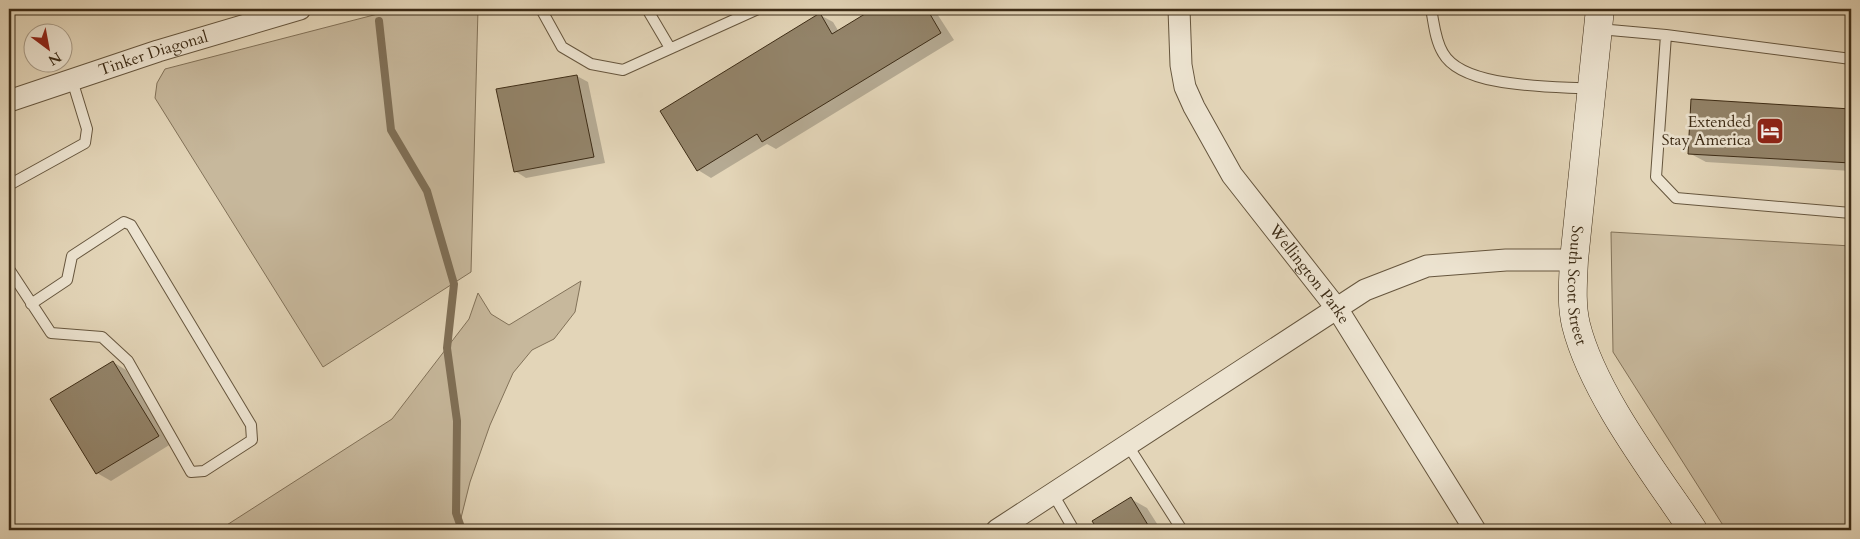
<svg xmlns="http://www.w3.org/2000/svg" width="1860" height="539" font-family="Cardo,serif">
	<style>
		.green { fill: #c7b89c; stroke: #827259 }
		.shadow { fill: #0003 }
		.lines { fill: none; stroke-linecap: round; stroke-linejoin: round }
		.stream { stroke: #7f6f56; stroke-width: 8 }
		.building { fill: #93846a; stroke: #3d2c16 }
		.lane-casing { stroke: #66563e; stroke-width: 12 }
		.street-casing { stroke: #66563e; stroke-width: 23 }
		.secondary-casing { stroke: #3d2c16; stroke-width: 29 }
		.lane { stroke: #ede4d1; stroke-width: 10 }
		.street { stroke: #ede4d1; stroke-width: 21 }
		.secondary { stroke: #ede4d1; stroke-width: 28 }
		.labels { text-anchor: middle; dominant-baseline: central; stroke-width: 5; stroke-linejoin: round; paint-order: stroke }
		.street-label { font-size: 16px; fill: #3d2c16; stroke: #ede4d1 }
		.poi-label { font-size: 16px; fill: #3d2c16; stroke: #ede4d1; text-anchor: end }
	</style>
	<rect width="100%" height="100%" fill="#e3d5b8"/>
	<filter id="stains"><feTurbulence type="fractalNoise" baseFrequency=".004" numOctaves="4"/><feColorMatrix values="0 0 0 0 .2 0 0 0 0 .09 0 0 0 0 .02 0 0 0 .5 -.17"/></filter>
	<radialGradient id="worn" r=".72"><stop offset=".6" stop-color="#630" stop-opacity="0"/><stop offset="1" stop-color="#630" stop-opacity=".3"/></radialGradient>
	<path class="green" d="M397 9H478L471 272 323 367 155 98 157 83 165 69Z
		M1611 232 1851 246V530H1726L1613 352Z
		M581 281 575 312 554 339 532 350 513 373 490 425 470 482 458 530H219L392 419 469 319 478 293 491 314 509 325Z"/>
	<path class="shadow" d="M876 9H934L954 40 776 149 767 144 711 178 698 170 820 15 833 22 839 32Z
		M577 76 588 82 605 163 526 178 515 171 497 90Z
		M1693 101 1851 110V171L1706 162 1689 153Z
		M113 362 126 370 171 444 111 481 97 473Z
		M1131 499 1147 508 1161 530H1099L1094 522Z"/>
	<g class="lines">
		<path class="stream" d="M379 21 391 130 427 191 454 284 447 348 457 421 456 513 462 530"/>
	</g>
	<path class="building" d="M873 9H927L941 33 762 142 757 134 697 171 660 111 820 13 832 34Z
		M577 75 594 157 514 172 496 89Z
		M1691 99 1851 109V163L1688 154Z
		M113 361 159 436 96 474 50 399Z
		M1131 497 1151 530H1098L1092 521Z"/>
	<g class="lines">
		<defs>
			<path id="lane" d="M541 9 562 47 591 64 623 70 758 9
				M647 9 670 48
				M1431 9C1434 23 1435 40 1443 53 1463 89 1554 86 1591 89
				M1599 29 1666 35 1851 59
				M1666 35 1656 177 1676 198 1851 213
				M9 185 85 143 87 129 72 80
				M9 269 51 333 102 337 128 361 191 472 204 471 252 440 251 425 131 225 124 222 72 256 67 280 31 304
				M1127 444 1182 530
				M1053 494 1074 530"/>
			<g id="street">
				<path id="s1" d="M1179 9 1181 65 1185 87 1194 107 1232 175 1338 310 1475 530"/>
				<path id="s2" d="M9 101 158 51 300 9"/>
				<path d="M997 530 1365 290 1427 266 1506 260H1574"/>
			</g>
			<g id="secondary">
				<path id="s3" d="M1600 9 1574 260C1573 282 1571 304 1576 325 1593 393 1654 472 1693 530"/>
			</g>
		</defs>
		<use href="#lane" class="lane-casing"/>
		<use href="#street" class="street-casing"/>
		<use href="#secondary" class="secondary-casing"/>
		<use href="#lane" class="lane"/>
		<use href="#street" class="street"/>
		<use href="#secondary" class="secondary"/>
	</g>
	<defs>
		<symbol id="hotel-square" viewBox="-11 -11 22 22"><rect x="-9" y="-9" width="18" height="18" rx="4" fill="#8f2418" stroke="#ede4d1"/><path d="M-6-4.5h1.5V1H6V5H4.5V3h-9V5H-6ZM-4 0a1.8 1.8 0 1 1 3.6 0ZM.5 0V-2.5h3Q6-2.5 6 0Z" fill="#fff"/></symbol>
	</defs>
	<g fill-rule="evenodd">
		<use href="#hotel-square" x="1754" y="115" width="32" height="32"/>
	</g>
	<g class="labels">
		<g class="street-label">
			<text stroke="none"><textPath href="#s2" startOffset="152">Tinker Diagonal</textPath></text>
			<text stroke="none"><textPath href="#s1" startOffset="304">Wellington Parke</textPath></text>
			<text stroke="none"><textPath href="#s3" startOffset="278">South Scott Street</textPath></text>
		</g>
		<g class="poi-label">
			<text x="1751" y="122">Extended<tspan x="1751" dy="18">Stay America</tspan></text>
		</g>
	</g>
	<rect width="1860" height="539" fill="none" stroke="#e3d5b8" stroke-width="30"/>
	<rect x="10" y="10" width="1840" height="519" fill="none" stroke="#3d2c16" stroke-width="2.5"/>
	<rect x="15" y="15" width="1830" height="509" fill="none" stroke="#3d2c16"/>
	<g transform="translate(48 48) rotate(148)"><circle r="24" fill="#ede4d1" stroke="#a79a86"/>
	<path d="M0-4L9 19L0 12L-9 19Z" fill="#8f2418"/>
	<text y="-8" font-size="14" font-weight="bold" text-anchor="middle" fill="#3d2c16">N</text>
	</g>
	<rect width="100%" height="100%" filter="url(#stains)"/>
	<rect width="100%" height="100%" fill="url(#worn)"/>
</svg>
